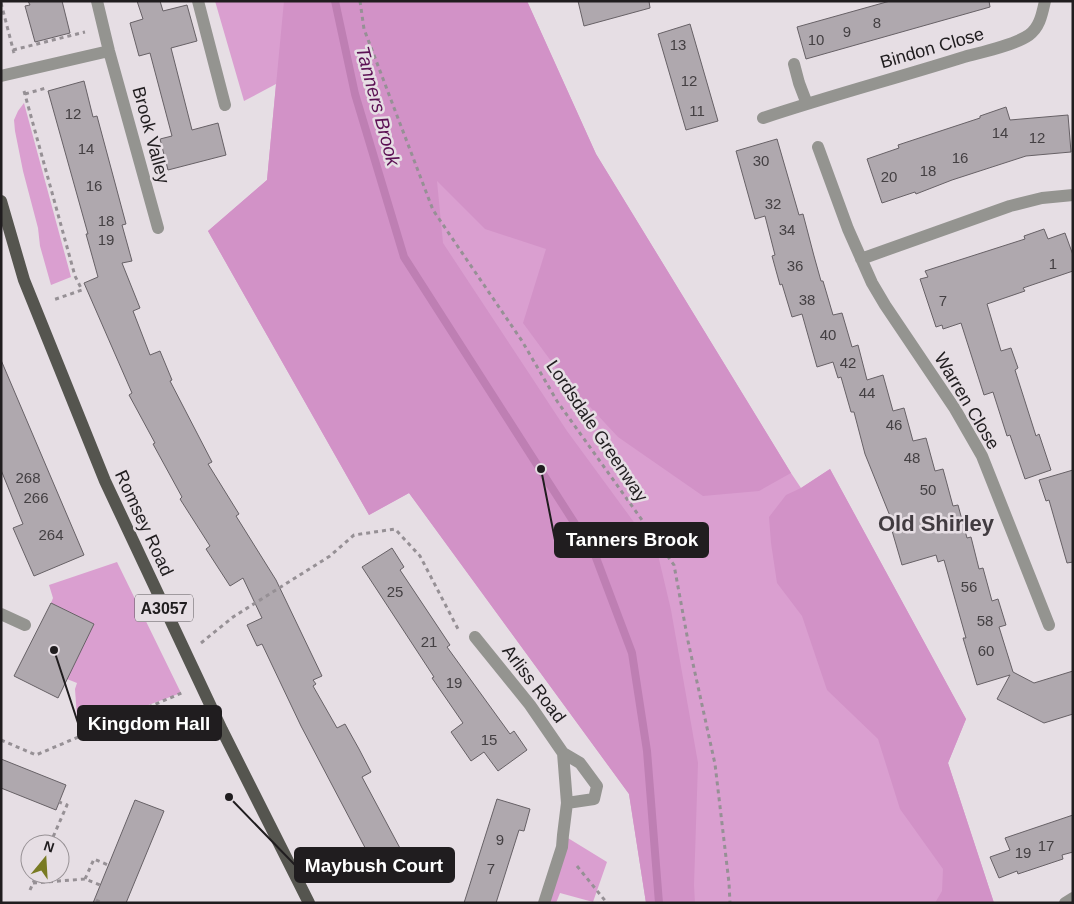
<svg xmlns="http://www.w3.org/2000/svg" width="1074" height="904" font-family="Arial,sans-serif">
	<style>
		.green { fill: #da9fd0 }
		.forest { fill: #d292c7 }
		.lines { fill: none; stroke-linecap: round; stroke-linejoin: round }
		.stream { stroke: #be7fb3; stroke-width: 8 }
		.building { fill: #afa8ae; stroke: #676166 }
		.path { stroke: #969095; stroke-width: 3; stroke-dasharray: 4 4; stroke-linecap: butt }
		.lane { stroke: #949490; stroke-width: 12 }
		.street { stroke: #949490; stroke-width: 12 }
		.primary { stroke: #55554f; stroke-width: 12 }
		.labels { text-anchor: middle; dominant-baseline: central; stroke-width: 5; stroke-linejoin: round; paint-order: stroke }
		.number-label { font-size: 15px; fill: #444043 }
		.shield { fill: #e6dee4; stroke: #5b575a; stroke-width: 1 }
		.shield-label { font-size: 16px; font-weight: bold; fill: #201d1f }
		.street-label { font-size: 18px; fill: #201d1f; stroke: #e6dee4 }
		.water-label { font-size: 19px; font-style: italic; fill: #5c1054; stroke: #e6dee4 }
		.district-label { font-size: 22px; font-weight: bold; fill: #413b40; stroke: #e6dee4 }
		.leader { fill: none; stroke: #201d1f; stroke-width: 2 }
		.callout-dot { fill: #201d1f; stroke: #e6dee4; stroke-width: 2 }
		.callout { fill: #201d1f; stroke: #201d1f; stroke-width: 2 }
		.callout-label { font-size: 19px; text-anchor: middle; font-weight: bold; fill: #fff }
	</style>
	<rect width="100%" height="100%" fill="#e6dee4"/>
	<path class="green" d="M215 1H527L596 154 791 473 801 488 830 469 966 719 948 763 994 903H646L629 794 409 493 369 515 208 231 267 180 276 84 244 101Z
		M24 103 71 277 51 285 40 246 38 228 23 171 15 131 14 120 18 111Z
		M117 562 181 693 78 731 75 689 77 683 67 679 94 624 51 603 53 598 49 585Z
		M563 835 607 862 593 902 560 893 556 903H544Z"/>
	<path class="forest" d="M284 1H527L596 154 791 473 759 491 703 496 618 437 565 380 523 323 546 249 485 229 437 181 443 243 567 431 658 555 671 610 698 763 694 885 695 903H646L629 794 409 493 369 515 208 231 267 180Z
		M830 469 966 719 948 763 994 903H935L942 891 943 869 900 809 878 739 827 690 802 616 777 583 771 543 769 517 786 495 801 488Z"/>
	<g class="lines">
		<path class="stream" d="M335 1 355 94 404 257 595 555 632 653 647 751 659 903"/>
	</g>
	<path class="building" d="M28 1H62L70 33 35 42 25 6 30 5Z
		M137 1H160L163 11 187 5 197 41 171 48 192 130 218 123 226 155 168 170 160 139 172 136 150 53 139 56 130 23 143 19Z
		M578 1H649L650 8 584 26Z
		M890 1H989L990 7 806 59 797 27Z
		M690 24 718 121 686 130 658 34Z
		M84 81 93 117 97 116 126 224 122 225 132 261 122 263 140 308 133 311 150 355 160 351 172 380 170 381 212 462 208 464 239 514 236 516 276 580 322 676 313 680 316 684 313 686 337 728 345 724 359 749 371 772 362 777 409 865 377 882 367 861 371 859 301 726 262 644 257 646 247 625 262 618 243 578 230 586 206 549 210 546 180 499 182 497 153 444 155 443 129 395 132 393 84 283 98 277 86 234H88L48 91Z
		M1006 107 1010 120 1068 115 1071 152 1026 156 952 180 916 194 915 192 882 203 867 159 899 148 898 145 980 118V116Z
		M777 139 799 215 803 214 814 256 821 281H823L833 315 842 313 852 347 858 345 867 380 883 375 893 411 904 408 913 441 926 438 935 471 943 469 953 506 958 505 967 538 971 537 979 569 983 568 992 601 998 599 1006 625 999 627 1013 672 1034 683 1073 671V714L1044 723 997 699 1010 675 977 685 963 638H966L944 560 938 562 936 555 902 565 888 517 890 516 865 454 854 412H851L841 377 838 378 833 362 817 367 802 314 792 317 782 284 780 285 772 256 775 255 765 216 755 219 736 151Z
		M1044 229 1048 239 1065 233 1073 255V271L1023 288 1025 291 987 304 1001 351 1011 348 1018 368 1015 370 1036 436 1039 434 1051 470 1025 479 1010 435 1007 436 993 392 984 395 961 323 943 329 942 325 936 327 920 279 928 277 925 271 1025 239 1024 236Z
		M1 360 84 555 34 576 13 528 23 524 1 470Z
		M1073 470V562L1067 563 1049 500 1046 501 1039 480Z
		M392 548 404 567 400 570 450 645 447 647 510 734 514 731 527 750 498 771 484 752 471 761 451 732 463 723 432 678 434 677 362 567Z
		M51 603 94 624 58 698 14 676Z
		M1 759 66 785 56 810 1 788Z
		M497 799 530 809 524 831 519 830 496 903H464Z
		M135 800 164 811 126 903H93Z
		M1073 815V852L1062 855 1063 859 1018 874 1017 871 999 878 990 857 1010 850 1005 838Z"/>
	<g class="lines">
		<path class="path" d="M360 1 364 29 433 210 522 341 557 401 674 565 688 641 715 764 729 883 730 903
			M1 3 14 53
			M13 50 85 32
			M24 91 75 276 82 290 53 300
			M25 94 46 88
			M201 643 233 617 330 556 354 535 395 529 420 556 458 629
			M1 740 36 755 184 692
			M50 844 67 805 59 802
			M577 866 607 903
			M85 879 94 859 108 865
			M33 883 85 879 100 885
			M30 890 37 874
			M96 900 102 903"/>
		<path class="lane" d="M198 1 225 105
			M1 614 25 625"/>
		<path class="street" d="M97 1 109 51 158 228
			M794 64 799 83 807 104
			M1 76 109 51
			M763 118C829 96 897 78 964 57 982 52 1015 45 1029 35 1040 27 1042 14 1045 1
			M818 147 848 229 872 283 885 305 955 409 982 456 1049 625
			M861 259 1010 206 1042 198 1073 195
			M475 637 530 705 563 753 567 803 563 835 562 847 544 903
			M563 753 580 763 597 786 594 799 567 803
			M1065 903 1073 898"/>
		<path class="primary" d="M1 201 24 280 105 481 222 730 309 903"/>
	</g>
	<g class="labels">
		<g class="number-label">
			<text x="877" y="22">8</text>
			<text x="847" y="31">9</text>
			<text x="816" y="39">10</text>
			<text x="678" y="44">13</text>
			<text x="689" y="80">12</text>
			<text x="697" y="110">11</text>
			<text x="73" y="113">12</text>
			<text x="1000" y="132">14</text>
			<text x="1037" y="137">12</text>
			<text x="86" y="148">14</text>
			<text x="960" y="157">16</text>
			<text x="761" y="160">30</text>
			<text x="928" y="170">18</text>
			<text x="889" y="176">20</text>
			<text x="94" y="185">16</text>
			<text x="773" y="203">32</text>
			<text x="106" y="220">18</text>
			<text x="787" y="229">34</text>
			<text x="106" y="239">19</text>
			<text x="1053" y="263">1</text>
			<text x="795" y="265">36</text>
			<text x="807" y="299">38</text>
			<text x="943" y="300">7</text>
			<text x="828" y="334">40</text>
			<text x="848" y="362">42</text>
			<text x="867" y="392">44</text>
			<text x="894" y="424">46</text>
			<text x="912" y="457">48</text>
			<text x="28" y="477">268</text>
			<text x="928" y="489">50</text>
			<text x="36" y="497">266</text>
			<text x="51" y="534">264</text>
			<text x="969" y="586">56</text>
			<text x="395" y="591">25</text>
			<text x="985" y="620">58</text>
			<text x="429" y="641">21</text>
			<text x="986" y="650">60</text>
			<text x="454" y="682">19</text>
			<text x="489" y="739">15</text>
			<text x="500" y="839">9</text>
			<text x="1046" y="845">17</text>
			<text x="1023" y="852">19</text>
			<text x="491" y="868">7</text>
		</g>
		<rect class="shield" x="135" y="594.5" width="58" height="27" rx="4"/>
		<g class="shield-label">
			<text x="164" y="608">A3057</text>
		</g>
		<g class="street-label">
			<text transform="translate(932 48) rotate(-16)">Bindon Close</text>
			<text transform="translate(151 135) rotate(75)">Brook Valley</text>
			<text transform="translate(967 401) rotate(59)">Warren Close</text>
			<text transform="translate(597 431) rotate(56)">Lordsdale Greenway</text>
			<text transform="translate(144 523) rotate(65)">Romsey Road</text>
			<text transform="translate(534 684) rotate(53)">Arliss Road</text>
		</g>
		<g class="water-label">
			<text transform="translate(378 106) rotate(75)">Tanners Brook</text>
		</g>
		<g class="district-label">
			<text x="936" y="523">Old Shirley</text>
		</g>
	</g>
	<path class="leader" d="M541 469L555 540M54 650L78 723M229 797L295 865"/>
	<g class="callout-dot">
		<circle cx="541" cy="469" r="5"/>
		<circle cx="54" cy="650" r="5"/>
		<circle cx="229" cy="797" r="5"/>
	</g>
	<g class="callout">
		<rect x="555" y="523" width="153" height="34" rx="5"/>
		<rect x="78" y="706" width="143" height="34" rx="5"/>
		<rect x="295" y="848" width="159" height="34" rx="5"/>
	</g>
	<g class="callout-label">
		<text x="632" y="546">Tanners Brook</text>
		<text x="149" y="730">Kingdom Hall</text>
		<text x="374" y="872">Maybush Court</text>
	</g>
	<rect width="1074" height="904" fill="none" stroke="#201d1f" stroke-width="5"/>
	<g transform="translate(45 859) rotate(18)"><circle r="24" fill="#e6dee4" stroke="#979195"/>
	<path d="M0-4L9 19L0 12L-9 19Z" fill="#797b23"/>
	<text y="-8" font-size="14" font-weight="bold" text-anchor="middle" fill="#201d1f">N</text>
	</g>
</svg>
